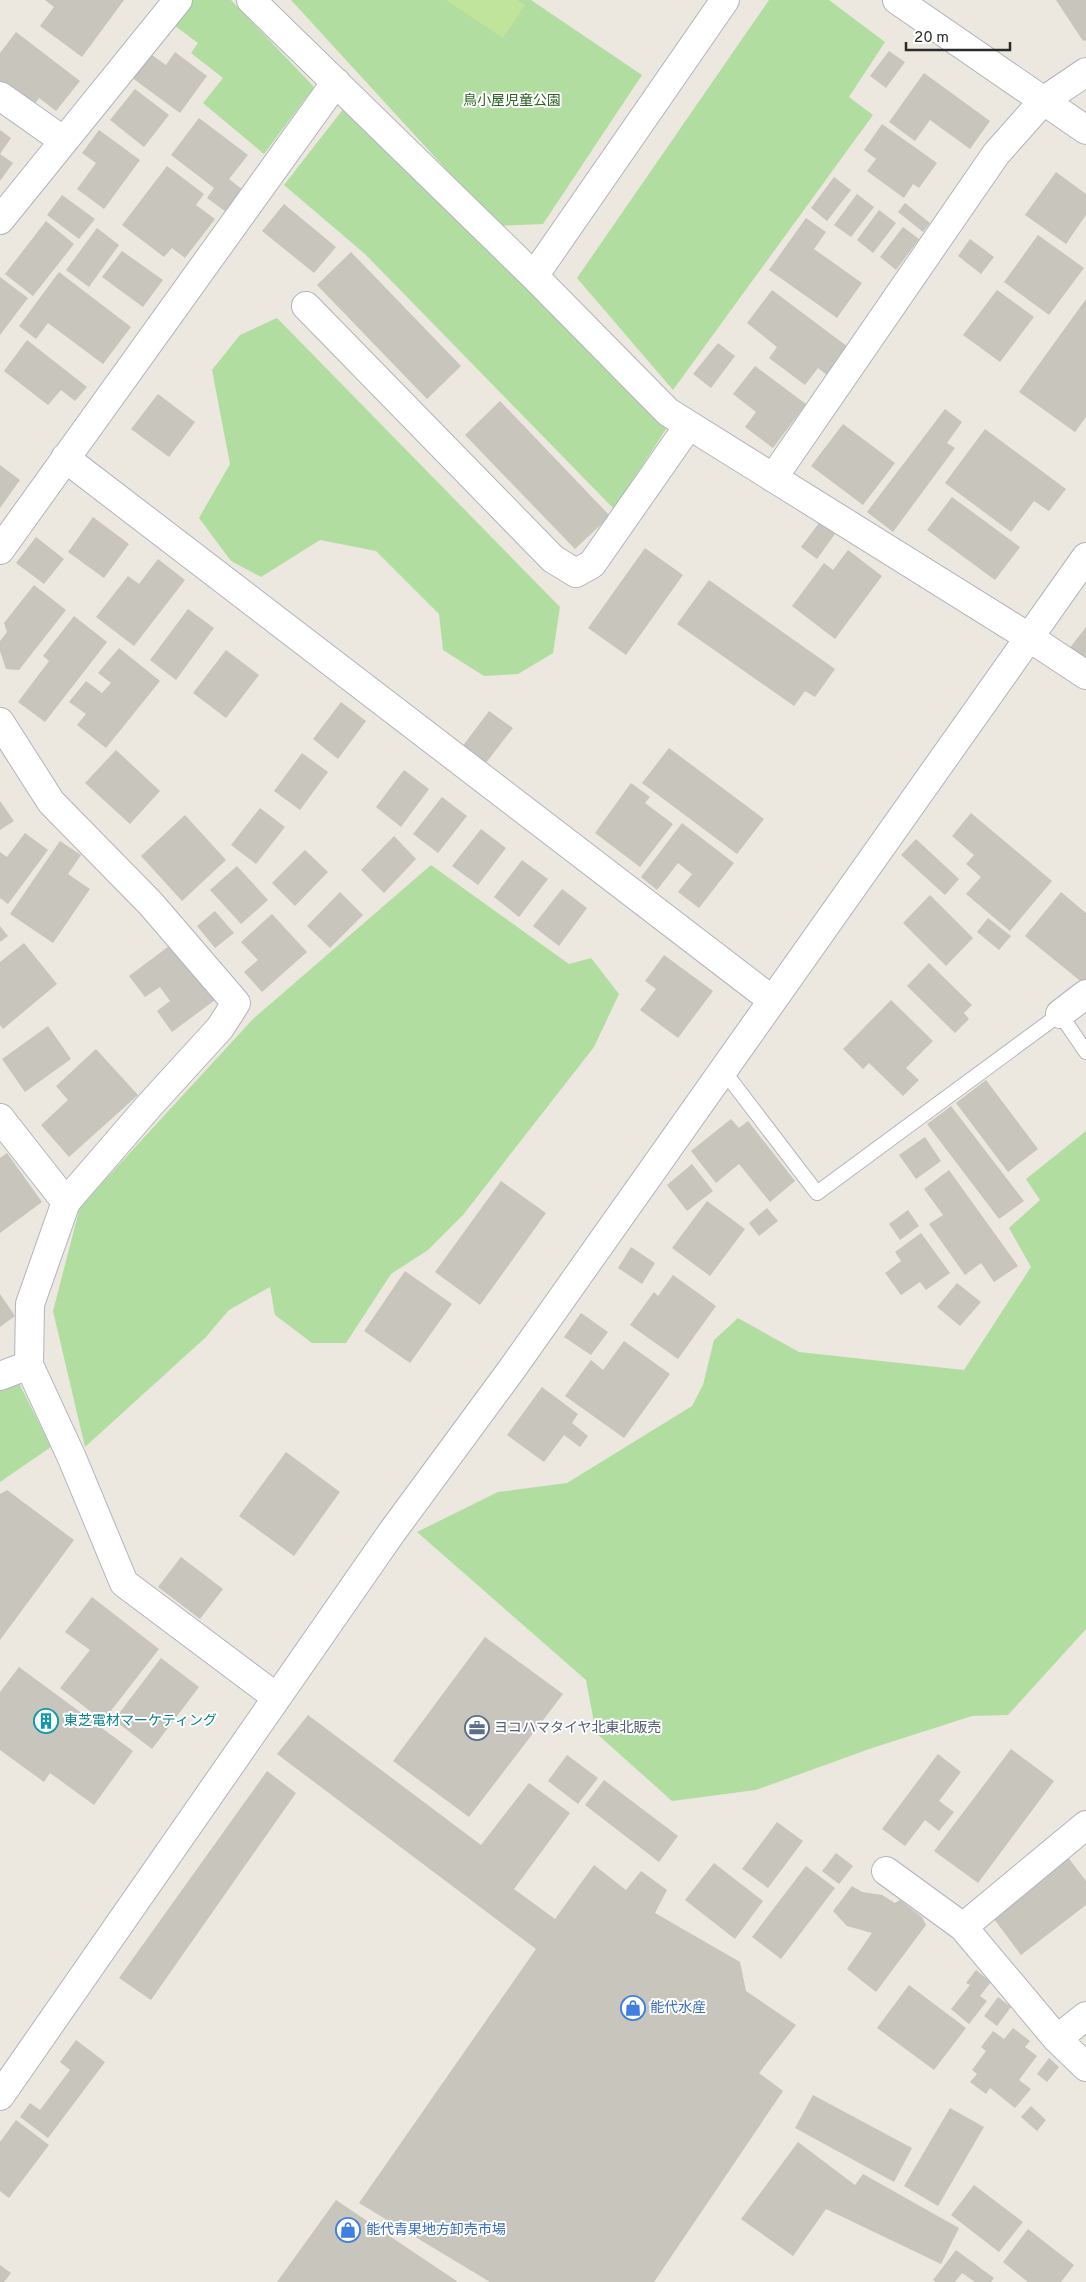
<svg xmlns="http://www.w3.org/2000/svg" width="1086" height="2282" font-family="Overpass,'Noto Sans JP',sans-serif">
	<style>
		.green { fill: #b1dea0 }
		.pitch { fill: #c1e49c }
		.building { fill: #c8c5bd }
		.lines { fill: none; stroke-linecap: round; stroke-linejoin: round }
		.lane-casing { stroke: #b2b4be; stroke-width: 16 }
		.street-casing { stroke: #b2b4be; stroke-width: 30 }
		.secondary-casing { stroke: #b2b4be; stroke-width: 30 }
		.lane { stroke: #fff; stroke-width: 14 }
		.street { stroke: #fff; stroke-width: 28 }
		.secondary { stroke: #fff; stroke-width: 28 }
		.labels { text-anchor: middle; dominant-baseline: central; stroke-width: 4; stroke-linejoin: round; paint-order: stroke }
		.park-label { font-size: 14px; fill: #2a6320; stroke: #fff }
		.culture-label { font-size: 14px; fill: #0d838f; stroke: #fff; text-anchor: start }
		.service-label { font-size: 14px; fill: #4e5e75; stroke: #fff; text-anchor: start }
		.shop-label { font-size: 14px; fill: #366cbe; stroke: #fff; text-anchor: start }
	</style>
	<rect width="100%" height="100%" fill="#ece7df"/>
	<path class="green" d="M189 0H231L314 87 264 154 203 103 223 78 191 53 198 43 171 23Z
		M291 0H531L642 75 543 224 498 226Z
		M769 0H829L885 42 849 97 873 115 673 390 577 278Z
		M344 108 653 414 668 426 614 509 365 254 284 185Z
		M277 318 560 607 553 653 518 674 484 676 443 650 439 614 376 551 320 540 261 577 231 561 199 518 230 464 212 370 240 335Z
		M431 865 569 964 591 958 619 994 594 1047 463 1215 428 1250 391 1274 346 1343H312L275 1315 270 1287 229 1310 205 1338 85 1447 53 1311 80 1207 253 1019Z
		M1086 1131V1629L1008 1715 972 1716 872 1748 756 1790 672 1801 596 1733 586 1680 417 1532 498 1492 567 1483 692 1406 703 1385 714 1340 738 1318 799 1352 964 1370 1031 1267 1009 1228 1040 1200 1026 1179Z
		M17 1379 51 1447 0 1482V1388Z"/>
	<path class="pitch" d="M446 0H517L525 5 503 38Z"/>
	<path class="building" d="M45 0H124L82 57 40 26 54 7Z
		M1056 0H1086V40L1083 41Z
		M16 32 80 81 56 111 39 98 30 111 0 88V53Z
		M889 51 905 62 886 88 870 76Z
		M175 52 207 76 180 113 131 77 149 53 166 65Z
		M924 73 990 121 970 149 930 120 915 141 889 122Z
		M135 89 169 115 144 147 110 120Z
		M199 118 248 155 229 179 243 190 226 212 207 198 214 188 171 155Z
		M882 124 937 163 919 188 913 184 904 198 867 171 876 159 864 150Z
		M0 130 11 138 0 154 13 163 0 181Z
		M99 130 140 160 104 209 77 189 96 163 82 153Z
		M167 166 204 194 196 205 215 219 185 258 172 248 164 257 122 225Z
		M1056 172 1086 194V215L1066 244 1025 215Z
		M834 177 851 190 827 221 811 208Z
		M857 194 874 207 851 237 834 225Z
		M62 195 95 219 79 239 47 215Z
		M905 203 930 223 923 232 898 212Z
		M284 204 336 247 314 273 262 231Z
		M879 210 896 223 873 253 857 240Z
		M806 218 826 232 814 249 862 283 837 318 769 270Z
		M46 221 74 244 33 296 5 274Z
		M903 227 919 239 896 270 880 257Z
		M97 228 119 245 89 287 66 270Z
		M1038 235 1084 268 1049 315 1004 282Z
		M970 239 994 257 981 274 958 256Z
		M122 251 163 280 143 307 102 277Z
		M351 252 461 366 427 399 317 285Z
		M59 272 131 327 103 364 48 323 36 339 19 326Z
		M0 277 28 298 0 335Z
		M772 290 848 347 827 375 818 368 805 385 769 358 777 347 747 323Z
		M997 290 1034 317 1000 362 963 335Z
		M1086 299V417L1075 432 1019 392Z
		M27 340 87 387 75 401 61 390 48 405 4 371Z
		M718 343 735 356 711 388 693 374Z
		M755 366 806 404 773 448 745 427 756 412 733 394Z
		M158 394 195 422 169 457 131 429Z
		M500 401 610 516 575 549 465 435Z
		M945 409 962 422 947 443 955 448 893 532 867 512Z
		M843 424 895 463 863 505 811 466Z
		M985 429 1066 489 1049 511 1034 501 1011 532 945 483Z
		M0 465 20 480 0 508Z
		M952 497 1020 547 995 580 927 530Z
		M93 517 129 544 104 578 68 552Z
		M819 523 835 534 817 559 801 547Z
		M36 537 64 559 44 584 16 563Z
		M645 548 683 575 626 655 588 628Z
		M848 550 882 576 835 639 792 606 824 563 833 570Z
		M158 559 185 580 134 646 96 617 128 576 139 584Z
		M709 580 835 669 815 697 805 691 794 706 677 624Z
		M34 585 66 610 19 670 6 669 0 651V641L7 632 4 623Z
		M188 609 214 628 176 680 150 660Z
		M74 616 107 642 45 722 18 702 49 661 43 656Z
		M1086 627V662L1069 649Z
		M119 648 160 681 106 748 77 725 86 714 69 702 86 681 102 693 111 683 98 673Z
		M226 650 259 675 226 718 193 693Z
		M341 702 366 721 338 759 313 739Z
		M489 711 513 728 482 768 459 751Z
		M669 748 764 819 737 854 642 783Z
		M116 750 160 791 130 824 85 783Z
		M302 753 328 772 300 810 274 791Z
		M404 770 429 789 401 827 376 807Z
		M631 783 650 797 645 803 673 824 640 867 595 833Z
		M442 797 467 816 438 853 413 834Z
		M0 801 14 821 0 830Z
		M260 808 285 827 256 864 231 845Z
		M971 813 1052 881 1010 931 966 894 981 877 966 864 974 855 952 836Z
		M185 815 226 860 182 901 141 856Z
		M682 823 734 863 699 908 678 892 692 874 678 863 657 890 641 877Z
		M481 829 506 848 478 885 452 866Z
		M25 833 48 850 8 904 0 898V852L7 857Z
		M394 836 416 859 384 893 361 870Z
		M916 839 959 879 945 895 901 855Z
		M60 841 81 855 68 874 90 889 53 943 10 914Z
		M305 850 328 872 295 906 272 883Z
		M522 860 548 879 519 917 494 897Z
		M237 866 268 900 241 924 210 890Z
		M562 889 587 908 559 946 533 926Z
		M340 892 363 915 330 948 307 926Z
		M1061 892 1086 913V981L1084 984 1025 936Z
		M930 895 973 938 946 966 903 923Z
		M215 911 234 933 215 948 197 926Z
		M272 914 307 952 262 992 244 972 258 960 241 942Z
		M988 918 1011 936 999 950 977 932Z
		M0 926 8 936 0 942Z
		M24 943 57 984 3 1029 0 1025V962Z
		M173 943 215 1000 172 1032 157 1011 170 1001 160 987 145 997 129 976Z
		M664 955 713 991 678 1038 640 1010 656 989 645 981Z
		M929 963 972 1005 964 1013 969 1019 955 1033 907 986Z
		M891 1000 933 1041 906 1068 919 1080 903 1096 869 1063 863 1069 843 1049Z
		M48 1026 71 1059 25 1092 2 1059Z
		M96 1049 138 1095 69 1157 41 1125 68 1100 56 1086Z
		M986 1080 1038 1149 1008 1172 956 1103Z
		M951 1106 1024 1201 999 1219 927 1124Z
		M731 1119 739 1128 748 1121 795 1181 770 1202 739 1164 716 1183 691 1151Z
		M925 1137 941 1161 916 1179 899 1155Z
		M7 1153 42 1202 0 1233V1158Z
		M692 1164 713 1191 687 1211 667 1185Z
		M949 1170 1018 1266 994 1282 981 1263 965 1275 929 1224 943 1215 924 1189Z
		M501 1181 546 1213 480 1305 435 1272Z
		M707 1201 745 1229 710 1276 672 1248Z
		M767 1208 778 1221 759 1236 749 1223Z
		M908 1210 919 1226 900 1240 889 1224Z
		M921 1233 950 1273 926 1290 920 1282 901 1295 885 1273 901 1261 895 1252Z
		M631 1247 655 1263 642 1284 618 1268Z
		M405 1271 452 1304 410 1363 364 1331Z
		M673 1275 716 1306 678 1359 630 1325 654 1292 658 1296Z
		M957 1283 981 1302 960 1326 937 1307Z
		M0 1294 15 1316 0 1327Z
		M581 1313 608 1332 591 1355 564 1337Z
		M624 1341 670 1374 624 1438 565 1396 591 1360 603 1370Z
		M542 1387 578 1414 572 1423 588 1436 580 1447 564 1435 544 1462 507 1435Z
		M286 1452 340 1492 294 1556 239 1516Z
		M7 1490 74 1540 0 1640V1494Z
		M181 1557 223 1589 200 1619 158 1587Z
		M92 1597 159 1649 103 1721 60 1688 90 1650 65 1632Z
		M485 1637 563 1694 469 1817 393 1761Z
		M161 1658 199 1687 152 1749 114 1720Z
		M19 1667 133 1751 94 1805 50 1773 44 1782 0 1750V1692Z
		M308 1715 481 1845 529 1783 570 1813 514 1889 555 1919 594 1865 626 1890 641 1871 667 1890 655 1913 740 1962 746 1991 796 2025 759 2073 783 2091 654 2282H490L359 2203 536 1949 277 1754Z
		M1011 1749 1054 1781 978 1883 934 1851Z
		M938 1754 961 1772 939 1801 954 1812 939 1831 925 1820 905 1846 882 1829Z
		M567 1755 598 1778 578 1804 548 1781Z
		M267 1771 296 1793 151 2000 119 1978Z
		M604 1780 678 1836 659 1862 585 1805Z
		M777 1822 803 1841 768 1888 742 1869Z
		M1064 1852 1086 1881V1905L1021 1955 988 1911Z
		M836 1853 853 1866 839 1884 822 1871Z
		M714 1863 763 1901 735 1939 685 1900Z
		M806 1866 835 1888 781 1959 752 1937Z
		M852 1886 862 1892 882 1895 895 1903 900 1900 922 1917 926 1925 876 1992 847 1969 872 1933 847 1926 833 1911Z
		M976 1970 991 1982 980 1996 987 2001 969 2024 951 2009 970 1985 966 1983Z
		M909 1985 966 2028 934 2070 877 2028Z
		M998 1997 1011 2007 997 2026 984 2016Z
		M1013 2028 1030 2041 1025 2047 1037 2056 1019 2080 1031 2089 1015 2108 990 2088 986 2094 970 2082 977 2074 972 2070 986 2051 981 2047 993 2031 1004 2039Z
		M76 2040 105 2062 48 2138 20 2117 30 2103 40 2110 70 2070 60 2062Z
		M1049 2058 1059 2067 1047 2082 1037 2074Z
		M813 2095 912 2148 894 2182 795 2128Z
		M1031 2106 1046 2120 1037 2131 1021 2117Z
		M950 2108 984 2127 938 2206 904 2186Z
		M16 2120 49 2145 9 2198 0 2191V2142Z
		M798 2142 855 2185 863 2174 959 2228 941 2264 826 2209 793 2256 741 2219Z
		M974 2185 1023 2222 999 2252 951 2215Z
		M336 2200 458 2282H277Z
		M1028 2229 1074 2265 1061 2282H1028L1003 2262Z
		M956 2250 994 2278 991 2282H975L962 2273 955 2282H936L933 2280Z
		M0 2265 11 2273 4 2282H0Z"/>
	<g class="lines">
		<defs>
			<path id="lane" d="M723 1070 817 1193 1060 1014 1086 1052"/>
			<path id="street" d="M251 0 534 276 668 412 1030 638 1086 675
				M0 96 64 141
				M0 220 178 0
				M534 276 725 0
				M306 306 553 559 576 573 592 564 689 425
				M65 458 772 1000
				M773 478 996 154 1043 101 1086 72
				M0 550 336 82
				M0 722 51 802 151 904 236 1003 220 1028 148 1107 66 1202 30 1304 29 1365 72 1458 124 1583 276 1697
				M1060 1014 1086 994
				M0 1118 66 1202
				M0 1376 29 1365
				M886 1871 963 1927 1057 2039 1086 2067
				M963 1927 1086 1825
				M1057 2039 1086 2016"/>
			<path id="secondary" d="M897 0 1086 130
				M0 2096 392 1532 512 1369 1086 557"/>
		</defs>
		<use href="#lane" class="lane-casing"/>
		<use href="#street" class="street-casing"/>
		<use href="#secondary" class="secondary-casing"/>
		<use href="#lane" class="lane"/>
		<use href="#street" class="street"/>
		<use href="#secondary" class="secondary"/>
	</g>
	<defs>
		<symbol id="building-ring" viewBox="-11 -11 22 22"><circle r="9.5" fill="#fff" stroke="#0f9aa8" stroke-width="1.5"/><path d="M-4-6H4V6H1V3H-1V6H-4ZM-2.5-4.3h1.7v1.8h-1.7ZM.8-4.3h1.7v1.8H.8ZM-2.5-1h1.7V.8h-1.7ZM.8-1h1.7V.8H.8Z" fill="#0f9aa8"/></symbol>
		<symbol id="office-ring" viewBox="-11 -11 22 22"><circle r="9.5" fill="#fff" stroke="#5c6f8a" stroke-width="1.5"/><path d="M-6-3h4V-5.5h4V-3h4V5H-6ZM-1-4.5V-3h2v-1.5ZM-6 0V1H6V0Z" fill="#5c6f8a"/></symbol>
		<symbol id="shop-ring" viewBox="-11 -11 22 22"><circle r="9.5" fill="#fff" stroke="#3f7fe0" stroke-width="1.5"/><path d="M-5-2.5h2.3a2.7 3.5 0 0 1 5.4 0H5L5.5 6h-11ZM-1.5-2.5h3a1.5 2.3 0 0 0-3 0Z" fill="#3f7fe0"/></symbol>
	</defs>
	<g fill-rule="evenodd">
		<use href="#building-ring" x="32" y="1707" width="28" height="28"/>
		<use href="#office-ring" x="463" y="1714" width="28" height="28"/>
		<use href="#shop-ring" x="619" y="1994" width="28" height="28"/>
		<use href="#shop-ring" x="334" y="2216" width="28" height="28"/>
	</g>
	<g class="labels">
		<g class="park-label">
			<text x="512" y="101">鳥小屋児童公園</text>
		</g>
		<g class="culture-label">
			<text x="64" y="1721">東芝電材マーケティング</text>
		</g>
		<g class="service-label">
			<text x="494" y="1728">ヨコハマタイヤ北東北販売</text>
		</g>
		<g class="shop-label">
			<text x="650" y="2008">能代水産</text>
			<text x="366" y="2230">能代青果地方卸売市場</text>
		</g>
	</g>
	<path d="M906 42v8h104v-8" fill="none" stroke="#2b2b2b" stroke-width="2.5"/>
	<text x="914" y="42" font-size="15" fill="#2b2b2b" stroke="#ffffff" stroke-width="4" paint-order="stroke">20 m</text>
</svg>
